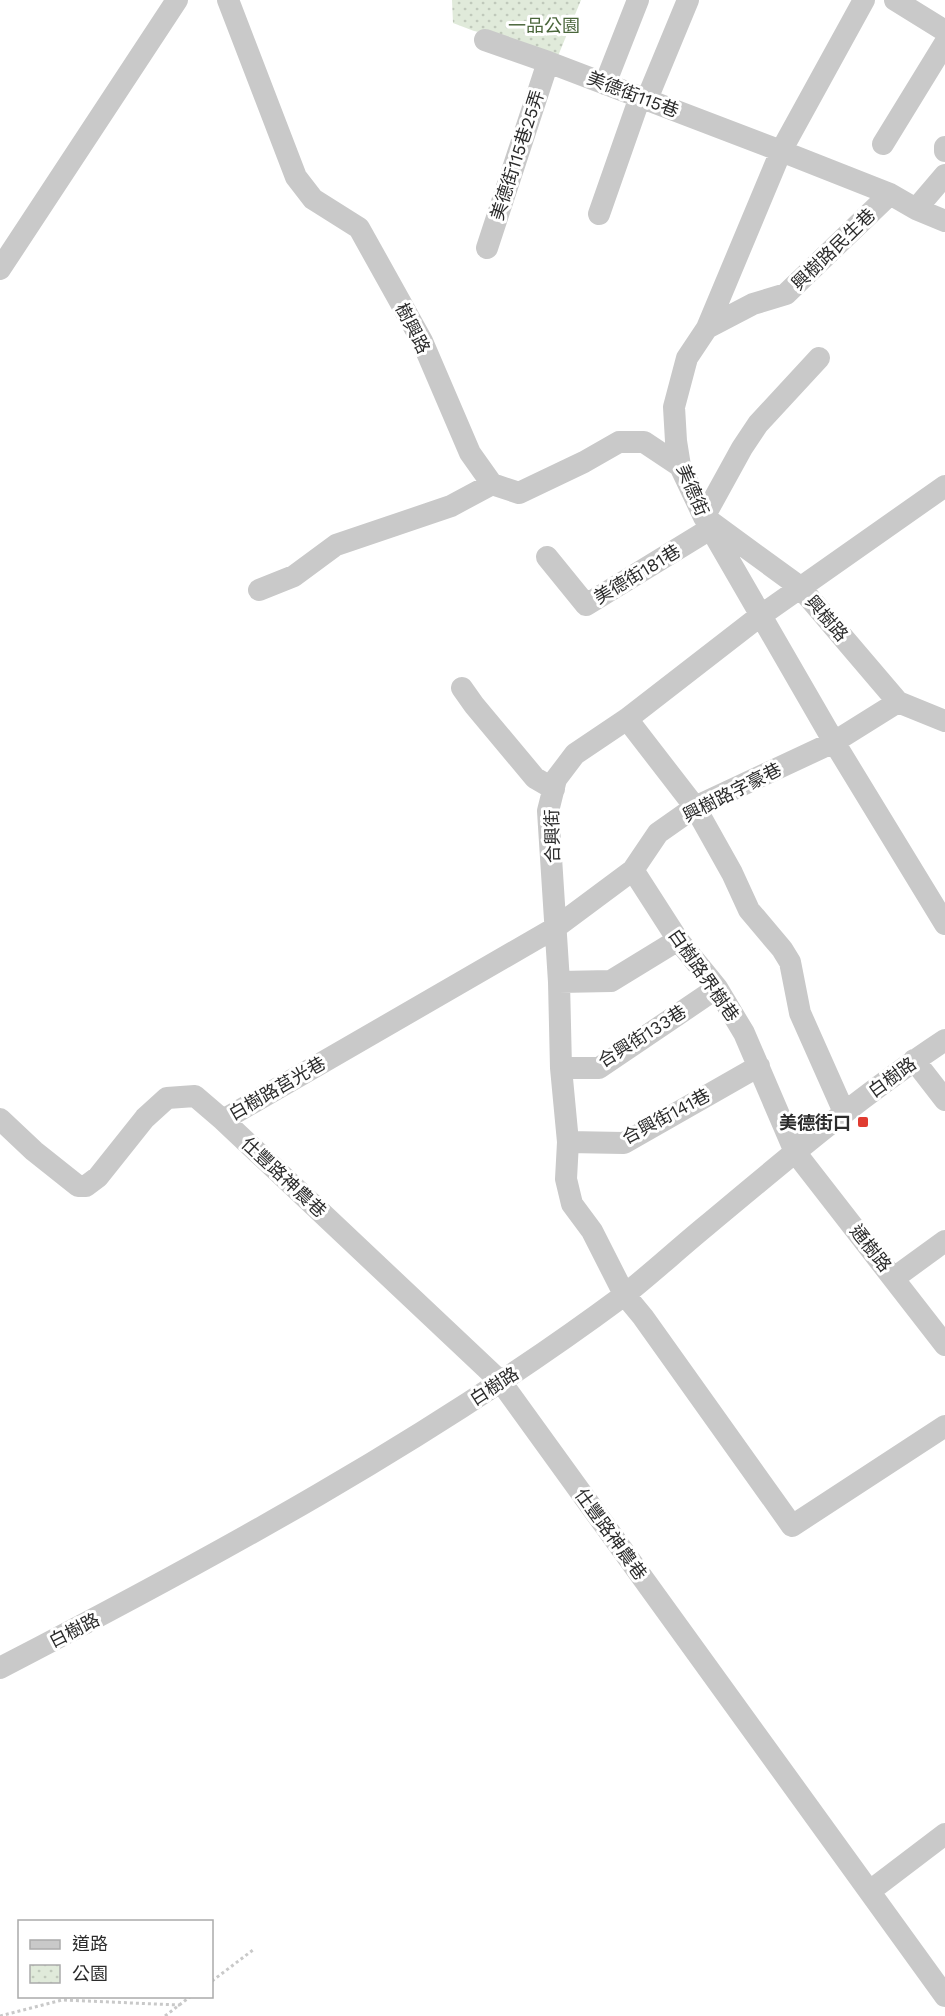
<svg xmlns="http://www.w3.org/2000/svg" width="945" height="2016" font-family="'Work Sans','Noto Sans TC',sans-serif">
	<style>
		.park { fill: url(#park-dots) }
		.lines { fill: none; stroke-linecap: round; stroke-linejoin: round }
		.path { stroke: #c9c9c9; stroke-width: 3; stroke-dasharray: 3 3; stroke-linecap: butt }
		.minor { stroke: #c9c9c9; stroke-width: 22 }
		.poi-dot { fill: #e03c31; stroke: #fff; stroke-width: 2 }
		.labels { text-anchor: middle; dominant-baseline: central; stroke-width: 6; stroke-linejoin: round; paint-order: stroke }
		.park-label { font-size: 18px; fill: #4a663b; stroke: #fff }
		.street-label { font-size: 18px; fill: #2c2c2c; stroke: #fff }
		.poi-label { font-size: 18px; font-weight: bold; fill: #2c2c2c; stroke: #fff; text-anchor: end }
	</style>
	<defs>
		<pattern id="park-dots" width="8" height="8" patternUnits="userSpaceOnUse" patternTransform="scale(1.5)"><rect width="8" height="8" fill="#e0eada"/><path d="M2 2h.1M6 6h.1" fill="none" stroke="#c0c9bb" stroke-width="1.8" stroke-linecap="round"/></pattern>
	</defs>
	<rect width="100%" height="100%" fill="#fff"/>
	<path class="park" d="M452 0H581L558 56 500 36 474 31 453 23Z"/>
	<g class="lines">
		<path class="path" d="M212 1981 253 1950
			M0 2016 62 2000 180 2005
			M165 2016 191 1996"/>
		<path class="minor" d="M228 0 296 177 313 199 359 228 422 341 470 453 492 484 519 493 584 462 619 442H644L680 466
			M864 0 781 151 707 328 687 358 674 407 676 441 680 466 704 517 834 742 945 924
			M895 0 945 31
			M485 40 548 62 781 151 890 194 916 209 945 221
			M605 84 638 0
			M647 99 688 0
			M883 144 945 43
			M945 147V151
			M916 209 945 175
			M599 214 640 97
			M487 248 548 62
			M0 269 177 0
			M707 328 753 304 786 294 890 194
			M819 358 758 424 742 448 704 517 800 587 898 702 945 721
			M945 486 760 616 627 719 575 754 556 779 548 811 559 982 561 1068 568 1142 566 1179 572 1204 592 1231 624 1294 643 1317 792 1526 945 1426
			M547 557 586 605 710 529
			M259 590 294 576 336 545 451 506 492 484
			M462 688 474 705 535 778 554 789
			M627 719 695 807 732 873 749 910 782 949 790 962 800 1013 844 1112
			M633 870 678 940 717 988 744 1033 795 1152 945 1345
			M559 982 611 981 678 940
			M914 1060 945 1100
			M561 1068H599L717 988
			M0 1119 34 1151 78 1186H86L98 1177 145 1118 167 1098 195 1096 223 1120 501 1382 945 1996
			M223 1120 555 928 633 870 658 833 695 807 834 742 898 702
			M568 1142 624 1143 759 1066
			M894 1278 945 1241
			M0 1668C214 1557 429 1440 623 1296 651 1274 678 1249 706 1226 784 1161 860 1096 945 1040
			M870 1891 945 1834"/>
	</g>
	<rect class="poi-dot" x="857" y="1116" width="12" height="12" rx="3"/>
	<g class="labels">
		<g class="park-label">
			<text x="544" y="25">一品公園</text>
		</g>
		<g class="street-label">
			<text transform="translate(633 94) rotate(21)">美德街115巷</text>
			<text transform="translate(517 155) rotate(-72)">美德街115巷25弄</text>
			<text transform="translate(833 249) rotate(-44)">興樹路民生巷</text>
			<text transform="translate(413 328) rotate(63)">樹興路</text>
			<text transform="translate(693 490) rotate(67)">美德街</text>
			<text transform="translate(637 574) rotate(-31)">美德街181巷</text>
			<text transform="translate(827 618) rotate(49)">興樹路</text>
			<text transform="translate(732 792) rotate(-27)">興樹路字豪巷</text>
			<text transform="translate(552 836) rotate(-91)">合興街</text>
			<text transform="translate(704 975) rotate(55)">白樹路界樹巷</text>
			<text transform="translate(642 1036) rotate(-32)">合興街133巷</text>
			<text transform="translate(892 1077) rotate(-36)">白樹路</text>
			<text transform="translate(277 1088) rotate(-30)">白樹路莒光巷</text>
			<text transform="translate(666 1116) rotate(-28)">合興街141巷</text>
			<text transform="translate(284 1177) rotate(43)">仕豐路神農巷</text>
			<text transform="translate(871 1248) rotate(52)">通樹路</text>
			<text transform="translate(494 1386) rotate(-33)">白樹路</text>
			<text transform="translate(611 1534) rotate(54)">仕豐路神農巷</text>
			<text transform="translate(74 1630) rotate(-27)">白樹路</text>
		</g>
		<g class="poi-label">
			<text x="851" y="1122">美德街口</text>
		</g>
	</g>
	<rect x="18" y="1920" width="195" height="78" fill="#ffffff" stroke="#ababab" stroke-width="1.5"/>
	<rect x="30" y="1940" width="30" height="9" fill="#c9c9c9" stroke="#ababab" stroke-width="1.5"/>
	<text x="72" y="1950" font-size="18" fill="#2c2c2c">道路</text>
	<rect x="30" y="1965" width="30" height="18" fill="url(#park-dots)" stroke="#ababab" stroke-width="1.5"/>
	<text x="72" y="1980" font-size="18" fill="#2c2c2c">公園</text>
</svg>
